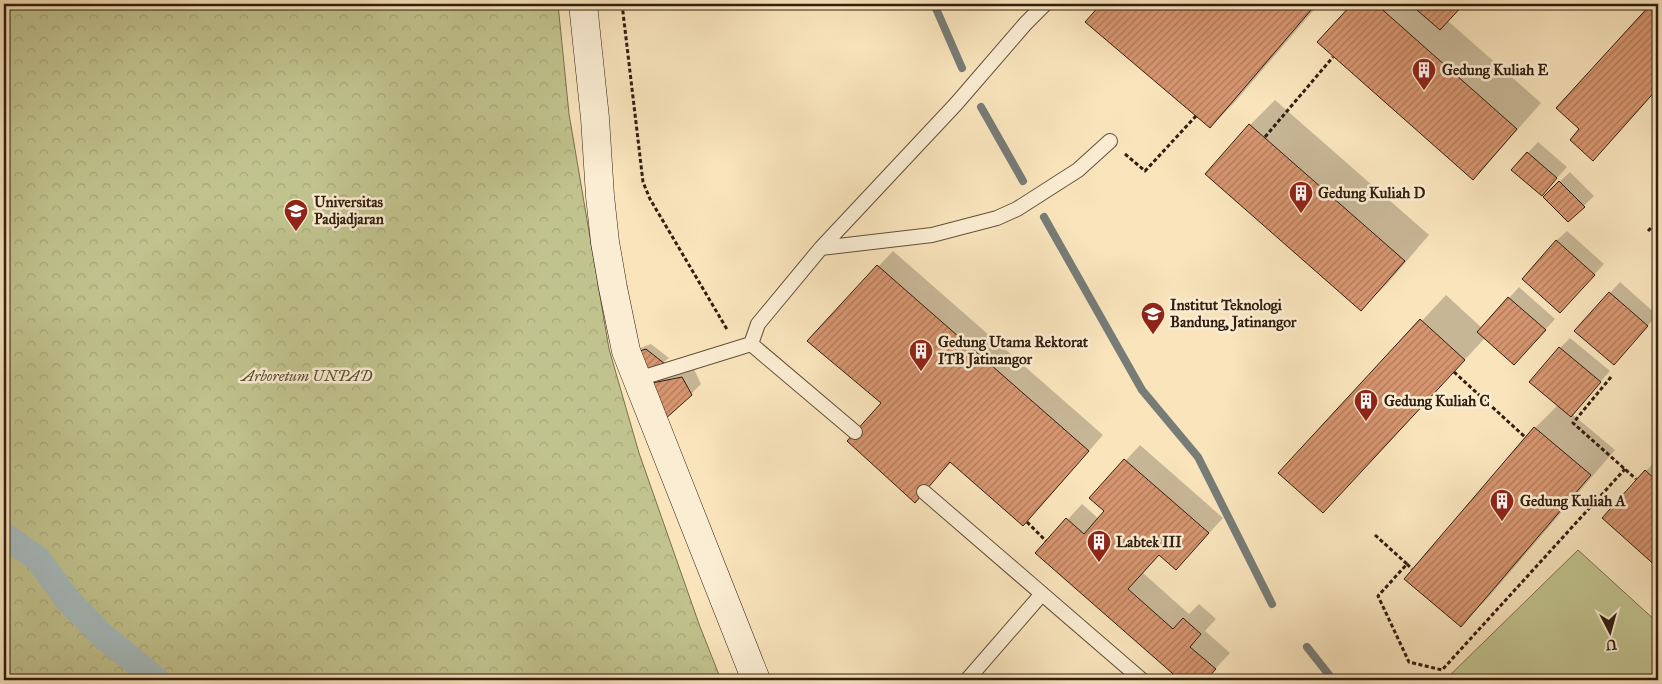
<svg xmlns="http://www.w3.org/2000/svg" width="1662" height="684" font-family="'IM FELL Great Primer',serif">
	<style>
		.forest { fill: url(#forest-crowns); stroke: #79704e }
		.park { fill: #c1c38e; stroke: #79704e }
		.shadow { fill: #0003 }
		.lines { fill: none; stroke-linecap: round; stroke-linejoin: round }
		.stream { stroke: #777c77; stroke-width: 8 }
		.canal { stroke: #a5bbbd; stroke-width: 26 }
		.building { fill: url(#building-hatch); stroke: #311e0e }
		.service-casing { stroke: #63503a; stroke-width: 16 }
		.secondary-casing { stroke: #311e0e; stroke-width: 29 }
		.path { stroke: #311e0e; stroke-width: 3; stroke-dasharray: 4 2.5; stroke-linecap: butt }
		.service { stroke: #fbedd3; stroke-width: 14 }
		.secondary { stroke: #fbedd3; stroke-width: 28 }
		.labels { text-anchor: middle; dominant-baseline: central; stroke-width: 5; stroke-linejoin: round; paint-order: stroke }
		.poi-label { font-size: 15px; font-weight: bold; fill: #311e0e; stroke: #fbedd3; text-anchor: start }
		.park-label { font-size: 15px; font-style: italic; fill: #5c5034; stroke: #fbedd3 }
	</style>
	<defs>
		<pattern id="forest-crowns" width="20" height="18" patternUnits="userSpaceOnUse" patternTransform="scale(1.25)"><rect width="20" height="18" fill="#c1c38e"/><path d="M2 6a3 3 0 1 1 6 0M12 15a3 3 0 1 1 6 0" fill="none" stroke="#a6a779"/></pattern>
		<pattern id="building-hatch" width="6" height="6" patternUnits="userSpaceOnUse" patternTransform="scale(1.25)"><rect width="6" height="6" fill="#d6956f"/><path d="M-1 1l2-2M0 6l6-6M5 7l2-2" fill="none" stroke="#ae795a"/></pattern>
	</defs>
	<rect width="100%" height="100%" fill="#f9e4bc"/>
	<filter id="stains"><feTurbulence type="fractalNoise" baseFrequency=".004" numOctaves="4"/><feColorMatrix values="0 0 0 0 .2 0 0 0 0 .09 0 0 0 0 .02 0 0 0 .5 -.17"/></filter>
	<radialGradient id="worn" r=".72"><stop offset=".6" stop-color="#630" stop-opacity="0"/><stop offset="1" stop-color="#630" stop-opacity=".3"/></radialGradient>
	<path class="forest" d="M4 4H558L569 114 609 349 639 453 699 624 721 680H4Z"/>
	<path class="park" d="M1578 550 1658 623V680H1445Z"/>
	<path class="shadow" d="M1102 4H1319L1235 102 1210 127 1087 22Z
		M1354 4H1465L1448 21 1541 103 1497 153 1473 178 1319 42Z
		M1652 4H1658V88L1608 144 1581 129 1558 108Z
		M1275 100 1429 235 1386 285 1361 309 1206 174 1250 125Z
		M1538 142 1567 167 1542 194 1513 169Z
		M1570 172 1594 196 1568 221 1544 197Z
		M1567 231 1604 264 1570 301 1556 241Z
		M893 251 1103 435 1038 509 951 462 915 501 883 403 809 340Z
		M1620 282 1657 315 1624 353 1610 293Z
		M1519 287 1555 319 1524 353 1485 338 1323 512 1280 473 1446 295 1482 328Z
		M1570 338 1610 371 1572 414 1615 450 1486 600 1461 625 1535 428 1558 405 1560 348Z
		M651 344 669 358 664 362 643 370 635 353 640 348Z
		M693 367 701 384 691 394 654 383 664 373Z
		M1140 445 1223 518 1176 569 1160 554 1143 573 1189 614 1199 604 1216 619 1205 631 1230 653 1205 680H1182L1037 553 1082 504 1099 519 1106 511 1091 498Z
		M1658 458V567L1603 518Z"/>
	<g class="lines">
		<path class="stream" d="M934 4 962 68
			M981 107 1023 181
			M1044 217 1142 390 1198 457 1272 604
			M1307 647 1333 680"/>
		<path class="canal" d="M4 535 38 559 67 599 103 636 157 680"/>
	</g>
	<path class="building" d="M1101 4H1304L1311 10 1210 128 1085 22Z
		M1352 4H1376L1517 129 1473 180 1317 42Z
		M1410 4H1464L1440 30Z
		M1651 4H1658V88L1593 161 1570 140 1579 129 1556 108Z
		M1249 124 1405 261 1361 311 1205 174Z
		M1527 152 1557 178 1542 196 1511 170Z
		M1559 181 1585 207 1568 222 1543 197Z
		M1556 240 1595 275 1560 313 1522 279Z
		M877 265 1089 451 1023 526 950 462 915 503 847 441 881 403 807 341Z
		M1609 292 1648 326 1614 365 1574 331Z
		M1508 297 1546 330 1514 365 1477 332Z
		M1420 319 1465 360 1323 513 1278 473Z
		M1559 347 1601 382 1571 417 1529 382Z
		M646 349 665 364 643 371 634 353Z
		M682 377 692 395 664 420 652 383Z
		M1534 427 1591 475 1461 627 1404 579Z
		M1124 459 1209 533 1176 570 1159 555 1128 589 1173 629 1183 618 1201 634 1190 647 1216 669 1206 680H1180L1035 553 1066 518 1084 534 1104 511 1089 498Z
		M1645 470 1658 482V568L1602 518Z"/>
	<g class="lines">
		<defs>
			<path id="service" d="M821 248 932 235 997 218 1017 209 1078 170 1110 141
				M751 344 758 324 821 248 956 104 1026 23 1045 4
				M751 344 855 432
				M638 379 751 344
				M924 492 1142 680
				M967 680 1041 595"/>
			<path id="secondary" d="M583 4 595 118 600 196 605 242 613 288 626 351 756 680"/>
		</defs>
		<use href="#service" class="service-casing"/>
		<use href="#secondary" class="secondary-casing"/>
		<path class="path" d="M622 4 643 182 650 199 728 331
			M1265 137 1333 57
			M1125 154 1145 171 1196 116
			M1648 231 1658 221
			M1454 372 1525 437
			M1611 377 1573 423 1636 479
			M1027 522 1046 541
			M1375 535 1407 564 1378 596 1409 662 1442 670 1625 469
			M1407 564 1412 569"/>
		<use href="#service" class="service"/>
		<use href="#secondary" class="secondary"/>
	</g>
	<defs>
		<symbol id="building-pin" viewBox="-11 -11 22 30"><path d="M0 17L-7.5 6A9.5 9.5 0 1 1 7.5 6Z" fill="#8f2418" stroke="#fbedd3"/><path d="M-4-6H4V6H1V3H-1V6H-4ZM-2.5-4.3h1.7v1.8h-1.7ZM.8-4.3h1.7v1.8H.8ZM-2.5-1h1.7V.8h-1.7ZM.8-1h1.7V.8H.8Z" fill="#fff"/></symbol>
		<symbol id="university-pin" viewBox="-11 -11 22 30"><path d="M0 17L-7.5 6A9.5 9.5 0 1 1 7.5 6Z" fill="#8f2418" stroke="#fbedd3"/><path d="M0-5L7-2L0 1L-7-2ZM-4 1L0 2.5L4 1V4Q0 6-4 4Z" fill="#fff"/></symbol>
	</defs>
	<g fill-rule="evenodd">
		<use href="#building-pin" x="1410" y="56" width="28" height="38"/>
		<use href="#building-pin" x="1287" y="179" width="28" height="38"/>
		<use href="#university-pin" x="282" y="197" width="28" height="38"/>
		<use href="#university-pin" x="1139" y="300" width="28" height="38"/>
		<use href="#building-pin" x="907" y="337" width="28" height="38"/>
		<use href="#building-pin" x="1352" y="387" width="28" height="38"/>
		<use href="#building-pin" x="1488" y="487" width="28" height="38"/>
		<use href="#building-pin" x="1085" y="528" width="28" height="38"/>
	</g>
	<g class="labels">
		<g class="poi-label">
			<text x="1442" y="70">Gedung Kuliah E</text>
			<text x="1318" y="193">Gedung Kuliah D</text>
			<text x="314" y="202">Universitas<tspan x="314" dy="17">Padjadjaran</tspan></text>
			<text x="1170" y="305">Institut Teknologi<tspan x="1170" dy="17">Bandung, Jatinangor</tspan></text>
			<text x="938" y="342">Gedung Utama Rektorat<tspan x="938" dy="17">ITB Jatinangor</tspan></text>
			<text x="1384" y="401">Gedung Kuliah C</text>
			<text x="1520" y="501">Gedung Kuliah A</text>
			<text x="1116" y="542">Labtek III</text>
		</g>
		<g class="park-label">
			<text x="307" y="376">Arboretum UNPAD</text>
		</g>
	</g>
	<rect width="1662" height="684" fill="none" stroke="#f9e4bc" stroke-width="20"/>
	<rect x="5" y="5" width="1652" height="674" fill="none" stroke="#311e0e" stroke-width="2.5"/>
	<rect x="10" y="10" width="1642" height="664" fill="none" stroke="#311e0e"/>
	<g transform="translate(1610 632) rotate(174)" stroke="#fbedd3" stroke-width="4" paint-order="stroke">
	<path d="M0-4L9 19L0 12L-9 19Z" fill="#311e0e"/>
	<text y="-8" font-size="14" font-weight="bold" text-anchor="middle" fill="#311e0e">U</text>
	</g>
	<rect width="100%" height="100%" filter="url(#stains)"/>
	<rect width="100%" height="100%" fill="url(#worn)"/>
</svg>
